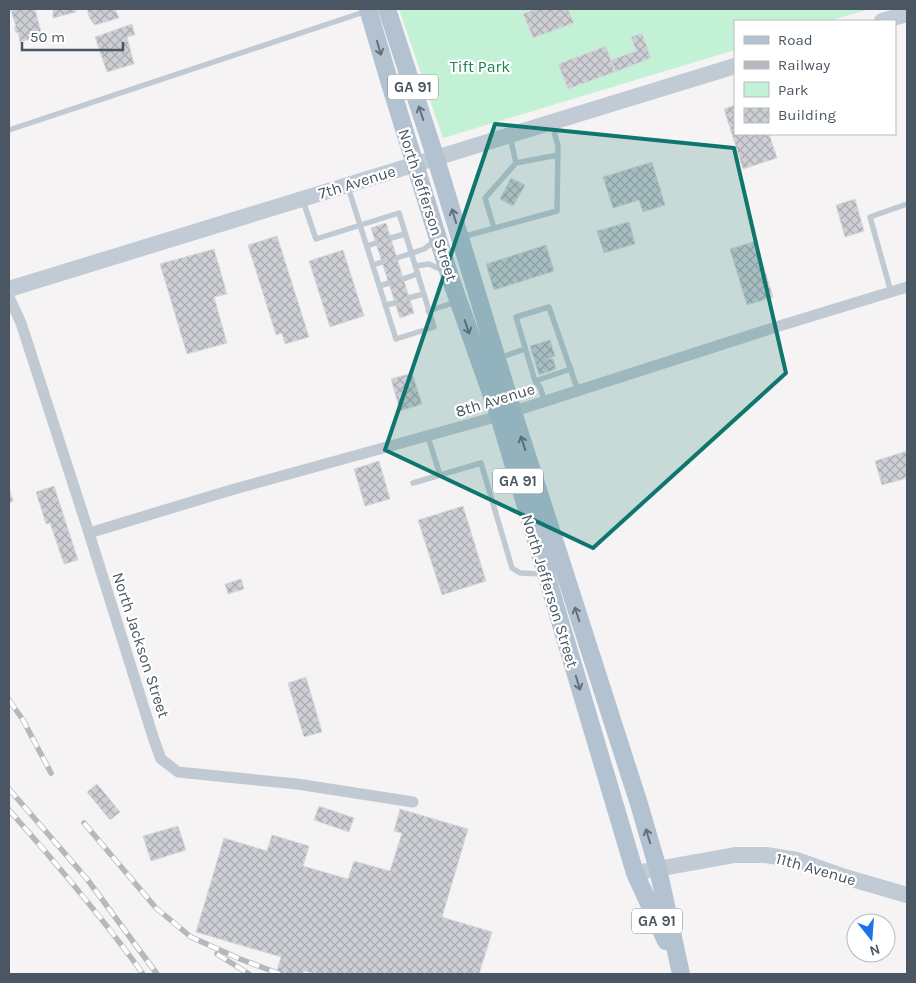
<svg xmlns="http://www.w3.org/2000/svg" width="916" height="983" font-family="Karla,sans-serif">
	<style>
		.green { fill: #c3f1d5 }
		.building { fill: url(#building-cross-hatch); stroke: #d7d9de }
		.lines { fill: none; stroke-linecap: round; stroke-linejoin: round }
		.lane { stroke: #c1cad2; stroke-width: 5.5 }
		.street { stroke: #c1cad2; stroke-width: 11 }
		.secondary { stroke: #c1cbd6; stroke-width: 16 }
		.primary { stroke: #b3c2d1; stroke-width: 18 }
		.rail-casing { stroke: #b5b8bd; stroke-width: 5.5 }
		.rail { stroke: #fff; stroke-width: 4; stroke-dasharray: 11; stroke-linecap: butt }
		.oneway { stroke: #64717d }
		.marked { fill: #0f766e; fill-opacity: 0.2; stroke: #0f766e; stroke-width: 4; stroke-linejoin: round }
		.labels { text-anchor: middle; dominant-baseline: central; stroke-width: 4.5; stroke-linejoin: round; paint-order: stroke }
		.shield { fill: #fff; stroke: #808990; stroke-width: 1 }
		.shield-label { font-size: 15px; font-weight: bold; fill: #4a5661 }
		.park-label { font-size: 16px; fill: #17864f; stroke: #fff }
		.street-label { font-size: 16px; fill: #4a5661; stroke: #fff }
	</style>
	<defs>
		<pattern id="building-cross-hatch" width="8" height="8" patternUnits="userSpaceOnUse" patternTransform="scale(1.25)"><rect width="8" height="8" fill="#cdcfd5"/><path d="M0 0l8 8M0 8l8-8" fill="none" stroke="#a8abb0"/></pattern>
	</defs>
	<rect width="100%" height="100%" fill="#f5f3f3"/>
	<path class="green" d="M399 9H870L829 21H735V50L443 138Z"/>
	<path class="building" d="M13 9H35L42 36 20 42 18 32 16 33 14 27H16L11 10Z
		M53 9H75L76 12 53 18Z
		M87 9H115L119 18 95 25 90 19Z
		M536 9H568L574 23 533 38 523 14Z
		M132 24 135 35 127 37 134 64 107 72 95 37Z
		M642 33 651 58 615 72 611 60 636 51 631 37Z
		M606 46 615 72 568 89 558 64Z
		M735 105V134H769L777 158 743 169 724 109Z
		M652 162 665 205 643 212 639 200 613 208 603 177Z
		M511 178 525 185 513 206 500 199Z
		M855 199 864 231 845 237 836 205Z
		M629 222 635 244 604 253 597 231Z
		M386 223 414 313 400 318 371 228Z
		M277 236 309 337 285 344 282 333 276 335 248 245Z
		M756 241 773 297 747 305 730 249Z
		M546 245 554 271 494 290 486 264Z
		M214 249 227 294 214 297 227 343 187 354 160 264Z
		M343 250 364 316 330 327 309 261Z
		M550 340 555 356 547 359H553L556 369 539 375 530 346Z
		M412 373 422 404 400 411 391 379Z
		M907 451V478L882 485 875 461Z
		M379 461 390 499 365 506 354 469Z
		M54 486 78 560 64 564 50 523 46 524 36 492Z
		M9 488 13 501 9 503Z
		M463 506 486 581 442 595 418 520Z
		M241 579 244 589 228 594 225 584Z
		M306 677 322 732 304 737 288 683Z
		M97 784 120 812 110 820 87 792Z
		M319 806 354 818 349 832 314 820Z
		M400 809 468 829 442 917 492 932 479 974H316L304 971 303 974H276L281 957 196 932 224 838 267 851 272 835 309 846 303 866 348 879 354 861 390 871 402 833 394 831Z
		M178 826 186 850 151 861 143 836Z"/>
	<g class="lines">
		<path class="lane" d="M9 130 367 11
			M516 163 558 155
			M303 201 316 239 399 213 434 327 396 339C380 288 364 238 348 187
			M494 228 485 198 516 163 510 136
			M462 237 557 211 558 146 552 124
			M391 238 405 234
			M367 246 376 243
			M397 258 424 249 432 243 433 237
			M373 265 382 262
			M415 266 429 264 444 271
			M403 279 417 274
			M379 286 389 283
			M891 292 870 217 907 204
			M409 298 423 294
			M385 305 395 303
			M428 311 456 302
			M499 358 525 349
			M535 381 571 369
			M545 402 540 387 535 381 516 317 549 307 578 391
			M428 437 440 475
			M413 483 481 463 512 568 520 573 543 574"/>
		<path class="street" d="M9 297 21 323 89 533 154 740 161 759 178 772 297 784 413 802
			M89 533 231 490 499 416 776 327 907 287"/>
		<path class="secondary" d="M882 21 907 14
			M9 289 735 66
			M635 873 735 855H766L797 860 845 877 907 895"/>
		<path class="primary" d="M368 9 391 87 450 277 499 416 635 873 666 941
			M387 9 436 159 513 412 639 804 658 869 681 974"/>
		<defs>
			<path id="rail" d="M9 700 23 720 51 773
				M9 789 87 879 157 974
				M9 810C56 863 102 917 143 974
				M84 823 156 908 191 937 240 959 280 974
				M217 954 249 974"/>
		</defs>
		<use href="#rail" class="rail-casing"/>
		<use href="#rail" class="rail"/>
	</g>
	<defs><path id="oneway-shaft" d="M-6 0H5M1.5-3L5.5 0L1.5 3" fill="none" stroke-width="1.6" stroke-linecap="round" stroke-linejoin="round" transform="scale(1.25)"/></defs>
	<g class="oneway">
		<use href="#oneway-shaft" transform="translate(379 48) rotate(74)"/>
		<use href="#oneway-shaft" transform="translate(421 113) rotate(-108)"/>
		<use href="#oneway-shaft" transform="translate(454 216) rotate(-107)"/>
		<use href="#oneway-shaft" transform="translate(467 327) rotate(71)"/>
		<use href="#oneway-shaft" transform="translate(523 443) rotate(-108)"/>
		<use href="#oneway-shaft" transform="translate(577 614) rotate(-108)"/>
		<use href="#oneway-shaft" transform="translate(578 683) rotate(73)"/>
		<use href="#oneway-shaft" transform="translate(648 836) rotate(-107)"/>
	</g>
	<path class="marked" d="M495 124 734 148 786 373 593 548 385 450Z"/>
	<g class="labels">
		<g class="shield">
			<rect x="388" y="74.5" width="50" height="25" rx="4"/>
			<rect x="493" y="468.5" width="50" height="25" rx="4"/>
			<rect x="632" y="908.5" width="50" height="25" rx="4"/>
		</g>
		<g class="shield-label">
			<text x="413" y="87">GA 91</text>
			<text x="518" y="481">GA 91</text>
			<text x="657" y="921">GA 91</text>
		</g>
		<g class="park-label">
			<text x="480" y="66">Tift Park</text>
		</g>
		<g class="street-label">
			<text transform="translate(357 182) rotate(-17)">7th Avenue</text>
			<text transform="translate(428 205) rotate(72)">North Jefferson Street</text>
			<text transform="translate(495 400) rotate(-17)">8th Avenue</text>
			<text transform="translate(550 591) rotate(73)">North Jefferson Street</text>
			<text transform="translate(141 645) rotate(72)">North Jackson Street</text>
			<text transform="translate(816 869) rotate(16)">11th Avenue</text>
		</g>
	</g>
	<rect width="916" height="983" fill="none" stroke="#4a5661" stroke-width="20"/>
	<rect x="734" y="20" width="162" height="115" fill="#ffffff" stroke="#b7bbc0"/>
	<rect x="744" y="36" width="25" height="8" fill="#b3c2d1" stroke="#b7bbc0"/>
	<text x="778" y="45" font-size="15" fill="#4a5661">Road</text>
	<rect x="744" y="61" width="25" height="8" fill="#b5b8bd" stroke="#b7bbc0"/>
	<text x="778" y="70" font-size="15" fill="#4a5661">Railway</text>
	<rect x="744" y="82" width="25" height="15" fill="#c3f1d5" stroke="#b7bbc0"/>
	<text x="778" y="95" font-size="15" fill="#4a5661">Park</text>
	<rect x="744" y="108" width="25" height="15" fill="url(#building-cross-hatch)" stroke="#b7bbc0"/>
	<text x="778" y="120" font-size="15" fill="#4a5661">Building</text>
	<g transform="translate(871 938) rotate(163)"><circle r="24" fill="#ffffff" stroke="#b7bbc0"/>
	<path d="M0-4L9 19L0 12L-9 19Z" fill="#1a73e8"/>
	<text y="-8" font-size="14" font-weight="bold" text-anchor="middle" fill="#4a5661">N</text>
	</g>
	<path d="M22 42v8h101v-8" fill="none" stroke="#4a5661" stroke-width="2.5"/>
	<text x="30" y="42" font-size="15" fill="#4a5661" stroke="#ffffff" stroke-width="4" paint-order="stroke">50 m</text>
</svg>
